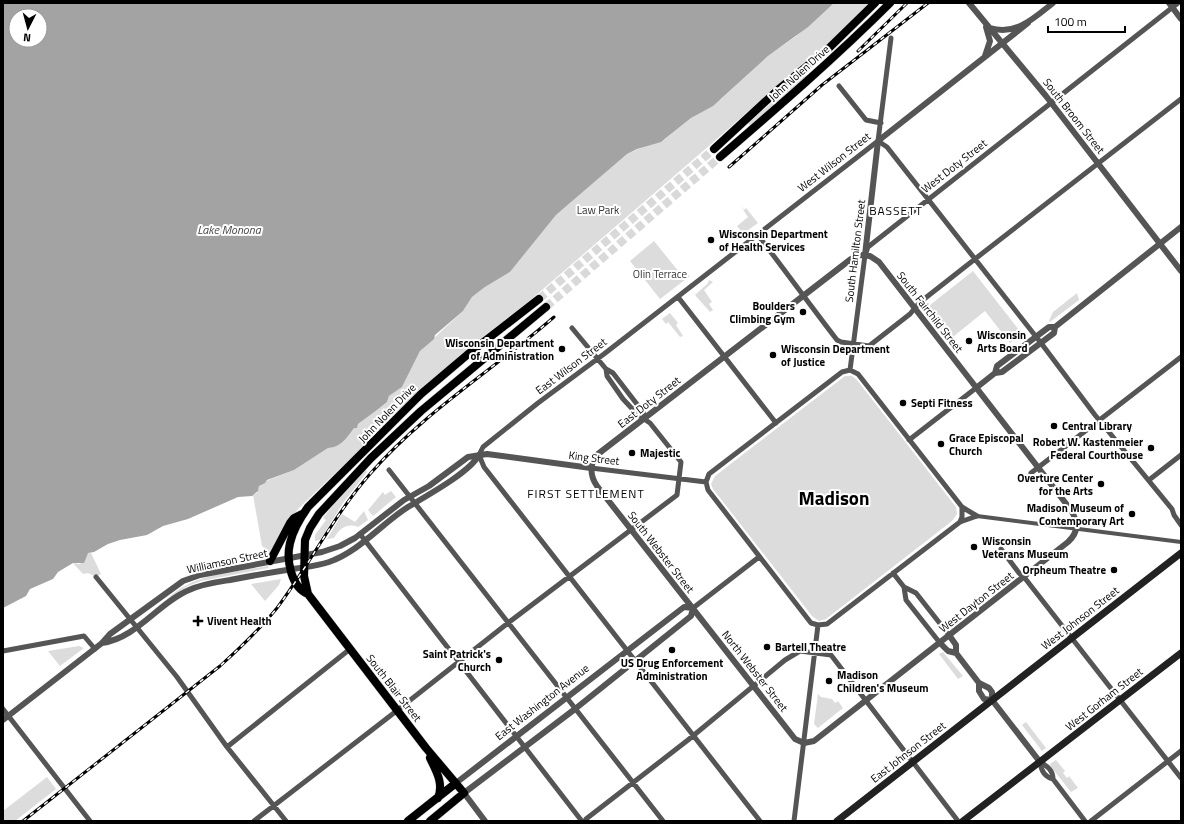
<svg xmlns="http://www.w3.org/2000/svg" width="1184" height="824" font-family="'Titillium Web',sans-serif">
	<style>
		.green { fill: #dcdcdc }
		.water { fill: #a3a3a3; fill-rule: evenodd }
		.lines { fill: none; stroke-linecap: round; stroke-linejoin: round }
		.primary-tunnel { stroke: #d9d9d9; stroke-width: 8; stroke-dasharray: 8 4; stroke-linecap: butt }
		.primary-casing { stroke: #dbdbdb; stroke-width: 9 }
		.pedestrian { stroke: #555; stroke-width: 4 }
		.minor { stroke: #555; stroke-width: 5 }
		.tertiary { stroke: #555; stroke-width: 6 }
		.secondary { stroke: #222; stroke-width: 7 }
		.primary { stroke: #000; stroke-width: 8 }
		.rail-casing { stroke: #000; stroke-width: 3 }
		.rail { stroke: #fff; stroke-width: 1.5; stroke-dasharray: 4.5; stroke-linecap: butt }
		.poi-dot { fill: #000; stroke: #fff; stroke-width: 1.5 }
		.labels { text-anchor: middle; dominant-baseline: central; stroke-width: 4; stroke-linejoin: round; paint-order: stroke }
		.street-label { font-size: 11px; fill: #000; stroke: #fff }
		.park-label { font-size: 11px; fill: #333; stroke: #fff }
		.poi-label { font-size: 11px; font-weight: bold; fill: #000; stroke: #fff; text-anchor: start }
		.neighbourhood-label { font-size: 12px; letter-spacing: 1px; fill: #000; stroke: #fff }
		.water-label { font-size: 12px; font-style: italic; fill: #444; stroke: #fff }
		.town-label { font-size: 19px; font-weight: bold; fill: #000; stroke: #fff }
	</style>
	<rect width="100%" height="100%" fill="#fff"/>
	<path class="green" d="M834 3H869L823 49 798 67 710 145 528 302 461 354 417 394 298 509 291 519 268 557 263 559 269 552 262 546 253 495 257 493 259 486 266 481 294 470 328 448C340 448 347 438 354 428H357L358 424 377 410 387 402 389 396 402 387 420 351 463 311 472 297 485 287 510 272 556 215 627 154 638 149 664 140 691 118 721 99 768 56 795 37Z
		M805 74 807 76 750 126 748 123Z
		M740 205 744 210 746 208 758 223 740 236 739 234 742 232 737 226 748 217Z
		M654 241 683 277 679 270 684 277 689 275 690 276 660 299 630 261Z
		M973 271 1022 334 1010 343 985 311 949 340 925 309Z
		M709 280 713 282 704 290 712 302 709 304 713 310 710 312 695 295 708 283Z
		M1077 293 1079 300 1050 322 1049 321 1053 312Z
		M670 313 678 323 676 325 683 336 680 337 668 322 666 324 662 319Z
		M845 376H852L857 380 956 507 957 514 952 521 826 619 819 621 812 616 713 489 711 484 715 476Z
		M366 470 367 472 343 503 320 540 315 541V535L326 520 323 518 339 497Z
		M391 491 396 497 373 516 368 510 383 492 385 495Z
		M364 511 368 520 358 527C347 523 340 528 334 538L327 539 342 514 355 522Z
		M88 553H91L101 574 96 577 88 573 83 574 73 563 80 564Z
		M268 566 269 568 201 581 188 586 167 599C194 573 233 572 268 566Z
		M281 579 279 585 265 601 251 584Z
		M79 646 84 648 60 666 48 651Z
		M943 652 963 676 958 679 939 654Z
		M818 694 821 697 832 699 835 703 838 701 843 708 818 728 814 724Z
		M1026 722 1046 748 1042 751 1022 725Z
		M1056 760 1065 771 1063 773 1067 778 1069 776 1078 788 1071 792 1051 767 1050 764Z
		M47 777 56 789 15 821H3V811Z"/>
	<path class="water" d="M3 3H834L808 27 768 56 713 106 691 118 661 142 637 149 627 154 556 215 510 272 485 287 472 297 463 311 435 335 434 339 420 351 402 387 389 396 387 402 377 410 358 424 357 428H354C347 438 340 448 328 448L294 470 267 480 265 483 259 486 258 491 252 496 238 497 188 519 163 526 147 535 120 540 108 544 94 552 88 553 84 563H73L58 572 53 579 30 589 26 596 3 608ZM16 16H40V40H16Z"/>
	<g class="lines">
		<path class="primary-tunnel" d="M539 299 714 149
			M546 307 720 157"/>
		<defs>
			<path id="primary" d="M714 149 780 88 829 48 875 3
				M720 157C778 107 836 57 890 3
				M270 561 290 523 294 518 304 513
				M308 594 304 576 305 540 310 528 319 514 371 458 421 411 546 307
				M430 758C436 771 444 783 438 798
				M408 821 456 783
				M430 821 464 793 426 748 308 594C291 587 286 560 290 543 293 530 301 517 308 507L421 394 467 355 539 299"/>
		</defs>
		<use href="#primary" class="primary-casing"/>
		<path class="pedestrian" d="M977 516 1181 542"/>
		<path class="minor" d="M839 86 866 120 881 123
			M878 141 887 147 1041 343 1095 415 1172 509 1174 515 1181 525
			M878 141 891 38
			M757 234C784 269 810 305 837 340L841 342 869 346 910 314 919 303 975 259 1181 99
			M678 297 776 423
			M606 369 613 373 643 412 645 418
			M850 370 865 255 868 247 1178 3
			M909 440 976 388
			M591 468 706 482
			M389 470 663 821
			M1031 473 1181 357
			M1149 480 1181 455
			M962 507 977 516
			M960 522 962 517V507L858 374 850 370 842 372 709 474 706 482 708 490 811 623 818 625 827 624 960 522 977 516
			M360 534 581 820
			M1001 549 1019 573 1024 577 1181 778
			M893 573 904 587 916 593 949 635
			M96 577 177 677 227 747 286 821
			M904 587 906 600 940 643
			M693 608 759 557
			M3 651 84 636 95 649
			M3 709 90 821
			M227 747 350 649
			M1040 762C1047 766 1053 770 1053 779L1085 821
			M1040 762C1041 770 1044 777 1053 779
			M586 819 688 740 785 660 800 651 831 655 958 821
			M254 821 390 716 508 623 677 495 681 462 650 423 638 415 623 399 607 376 606 369 572 328
			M760 821 484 467 479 455 483 447 538 403 604 354 878 141
			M794 821 818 625
			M1091 821 1181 751"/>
		<path class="tertiary" d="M969 3 1046 96 1181 271
			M1169 3 1181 19
			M990 28C1016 36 1034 18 1053 3
			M985 56 990 41 986 27
			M860 255 870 256 879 262 1071 510C1078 522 1079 532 1068 542L814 741 804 743 795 739 597 486C590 476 589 463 598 454L851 259Z
			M865 255 878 141 1028 23
			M995 373 997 366 1049 327H1055L1181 227
			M976 388 995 373 1002 372 1054 333 1055 327
			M949 635 956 645V653
			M102 643C137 638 158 603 189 590 202 584 217 582 230 580 251 576 272 572 293 569 305 567 317 566 329 562 360 551 381 524 408 507 426 496 469 473 479 455
			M940 643 948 651 956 653 979 683 989 688 992 692V700L1040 762
			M979 683V691L984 699 992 700
			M3 720 102 643 110 634 183 581 200 575 322 552 340 546 355 538 404 500 429 486 468 457 487 454 591 468
			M456 783 684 607 693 608
			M485 821 464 793 575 709 691 616 693 608"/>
		<path class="secondary" d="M837 821 1181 553
			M963 821 1181 653"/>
		<use href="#primary" class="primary"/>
		<defs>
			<path id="rail" d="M858 51 907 3
				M729 167 822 85 928 3
				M23 821 220 666C240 648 260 629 277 608 310 564 334 515 370 474 424 412 493 370 554 317"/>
		</defs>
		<use href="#rail" class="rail-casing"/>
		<use href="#rail" class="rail"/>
	</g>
	<g class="poi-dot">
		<circle cx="711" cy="240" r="4"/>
		<circle cx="803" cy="312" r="4"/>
		<circle cx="969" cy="341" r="4"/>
		<circle cx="562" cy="349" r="4"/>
		<circle cx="773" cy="355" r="4"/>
		<circle cx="903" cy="403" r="4"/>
		<circle cx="1054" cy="426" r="4"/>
		<circle cx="941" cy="444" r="4"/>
		<circle cx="1151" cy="448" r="4"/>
		<circle cx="632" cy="453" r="4"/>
		<circle cx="1101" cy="484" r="4"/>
		<circle cx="1132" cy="514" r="4"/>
		<circle cx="974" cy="547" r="4"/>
		<circle cx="1114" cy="570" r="4"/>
		<path d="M196 615h4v4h4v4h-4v4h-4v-4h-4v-4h4z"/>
		<circle cx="767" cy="647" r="4"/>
		<circle cx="672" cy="650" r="4"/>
		<circle cx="499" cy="660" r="4"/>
		<circle cx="829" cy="681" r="4"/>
	</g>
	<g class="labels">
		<g class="street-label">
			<text transform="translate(799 73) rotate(-42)">John Nolen Drive</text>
			<text transform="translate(1074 116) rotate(52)">South Broom Street</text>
			<text transform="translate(834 162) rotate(-38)">West Wilson Street</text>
			<text transform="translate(954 166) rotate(-38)">West Doty Street</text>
			<text transform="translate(855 251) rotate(-83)">South Hamilton Street</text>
			<text transform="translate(930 312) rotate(52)">South Fairchild Street</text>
			<text transform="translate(571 366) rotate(-37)">East Wilson Street</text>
			<text transform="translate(649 402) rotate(-38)">East Doty Street</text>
			<text transform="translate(387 413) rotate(-46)">John Nolen Drive</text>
			<text transform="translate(594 458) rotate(7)">King Street</text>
			<text transform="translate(661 552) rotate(52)">South Webster Street</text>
			<text transform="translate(227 561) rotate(-12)">Williamson Street</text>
			<text transform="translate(976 602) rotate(-38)">West Dayton Street</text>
			<text transform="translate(1080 618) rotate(-38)">West Johnson Street</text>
			<text transform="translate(755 671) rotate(52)">North Webster Street</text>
			<text transform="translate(394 688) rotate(52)">South Blair Street</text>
			<text transform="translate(1104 699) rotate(-38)">West Gorham Street</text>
			<text transform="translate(542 702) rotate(-38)">East Washington Avenue</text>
			<text transform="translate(908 752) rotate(-38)">East Johnson Street</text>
		</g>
		<g class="park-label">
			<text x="598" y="210">Law Park</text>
			<text x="660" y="274">Olin Terrace</text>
		</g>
		<g class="poi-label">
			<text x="719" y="234">Wisconsin Department<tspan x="719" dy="13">of Health Services</tspan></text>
			<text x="795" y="306" text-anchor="end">Boulders<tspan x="795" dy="13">Climbing Gym</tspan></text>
			<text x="977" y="335">Wisconsin<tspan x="977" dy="13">Arts Board</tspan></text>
			<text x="554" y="343" text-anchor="end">Wisconsin Department<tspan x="554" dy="13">of Administration</tspan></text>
			<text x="781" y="349">Wisconsin Department<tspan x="781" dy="13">of Justice</tspan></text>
			<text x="911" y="403">Septi Fitness</text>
			<text x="1062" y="426">Central Library</text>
			<text x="949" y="438">Grace Episcopal<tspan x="949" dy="13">Church</tspan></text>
			<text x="1143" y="442" text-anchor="end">Robert W. Kastenmeier<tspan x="1143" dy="13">Federal Courthouse</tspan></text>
			<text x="640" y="453">Majestic</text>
			<text x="1093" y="478" text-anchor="end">Overture Center<tspan x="1093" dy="13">for the Arts</tspan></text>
			<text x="1124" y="508" text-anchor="end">Madison Museum of<tspan x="1124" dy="13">Contemporary Art</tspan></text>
			<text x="982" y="541">Wisconsin<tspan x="982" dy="13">Veterans Museum</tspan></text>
			<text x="1106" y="570" text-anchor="end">Orpheum Theatre</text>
			<text x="207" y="621">Vivent Health</text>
			<text x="775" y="647">Bartell Theatre</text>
			<text x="491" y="654" text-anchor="end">Saint Patrick's<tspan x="491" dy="13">Church</tspan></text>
			<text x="672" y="663" text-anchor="middle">US Drug Enforcement<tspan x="672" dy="13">Administration</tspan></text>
			<text x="837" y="675">Madison<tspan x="837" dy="13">Children's Museum</tspan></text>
		</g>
		<g class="neighbourhood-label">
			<text x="896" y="210">BASSETT</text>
			<text x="586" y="493">FIRST SETTLEMENT</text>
		</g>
		<g class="water-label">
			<text x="229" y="229">Lake Monona</text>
		</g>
		<g class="town-label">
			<text x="834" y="497">Madison</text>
		</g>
	</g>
	<rect width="1184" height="824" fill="none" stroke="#000000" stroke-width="8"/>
	<g transform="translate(28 28) rotate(186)"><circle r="19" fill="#ffffff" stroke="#999999"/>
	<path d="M0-3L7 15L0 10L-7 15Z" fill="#000000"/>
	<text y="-6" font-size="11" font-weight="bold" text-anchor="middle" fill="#000000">N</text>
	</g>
	<path d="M1048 26v6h77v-6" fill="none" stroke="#000000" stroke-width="2"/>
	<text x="1054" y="26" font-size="12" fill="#000000" stroke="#ffffff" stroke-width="3" paint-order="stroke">100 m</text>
</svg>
